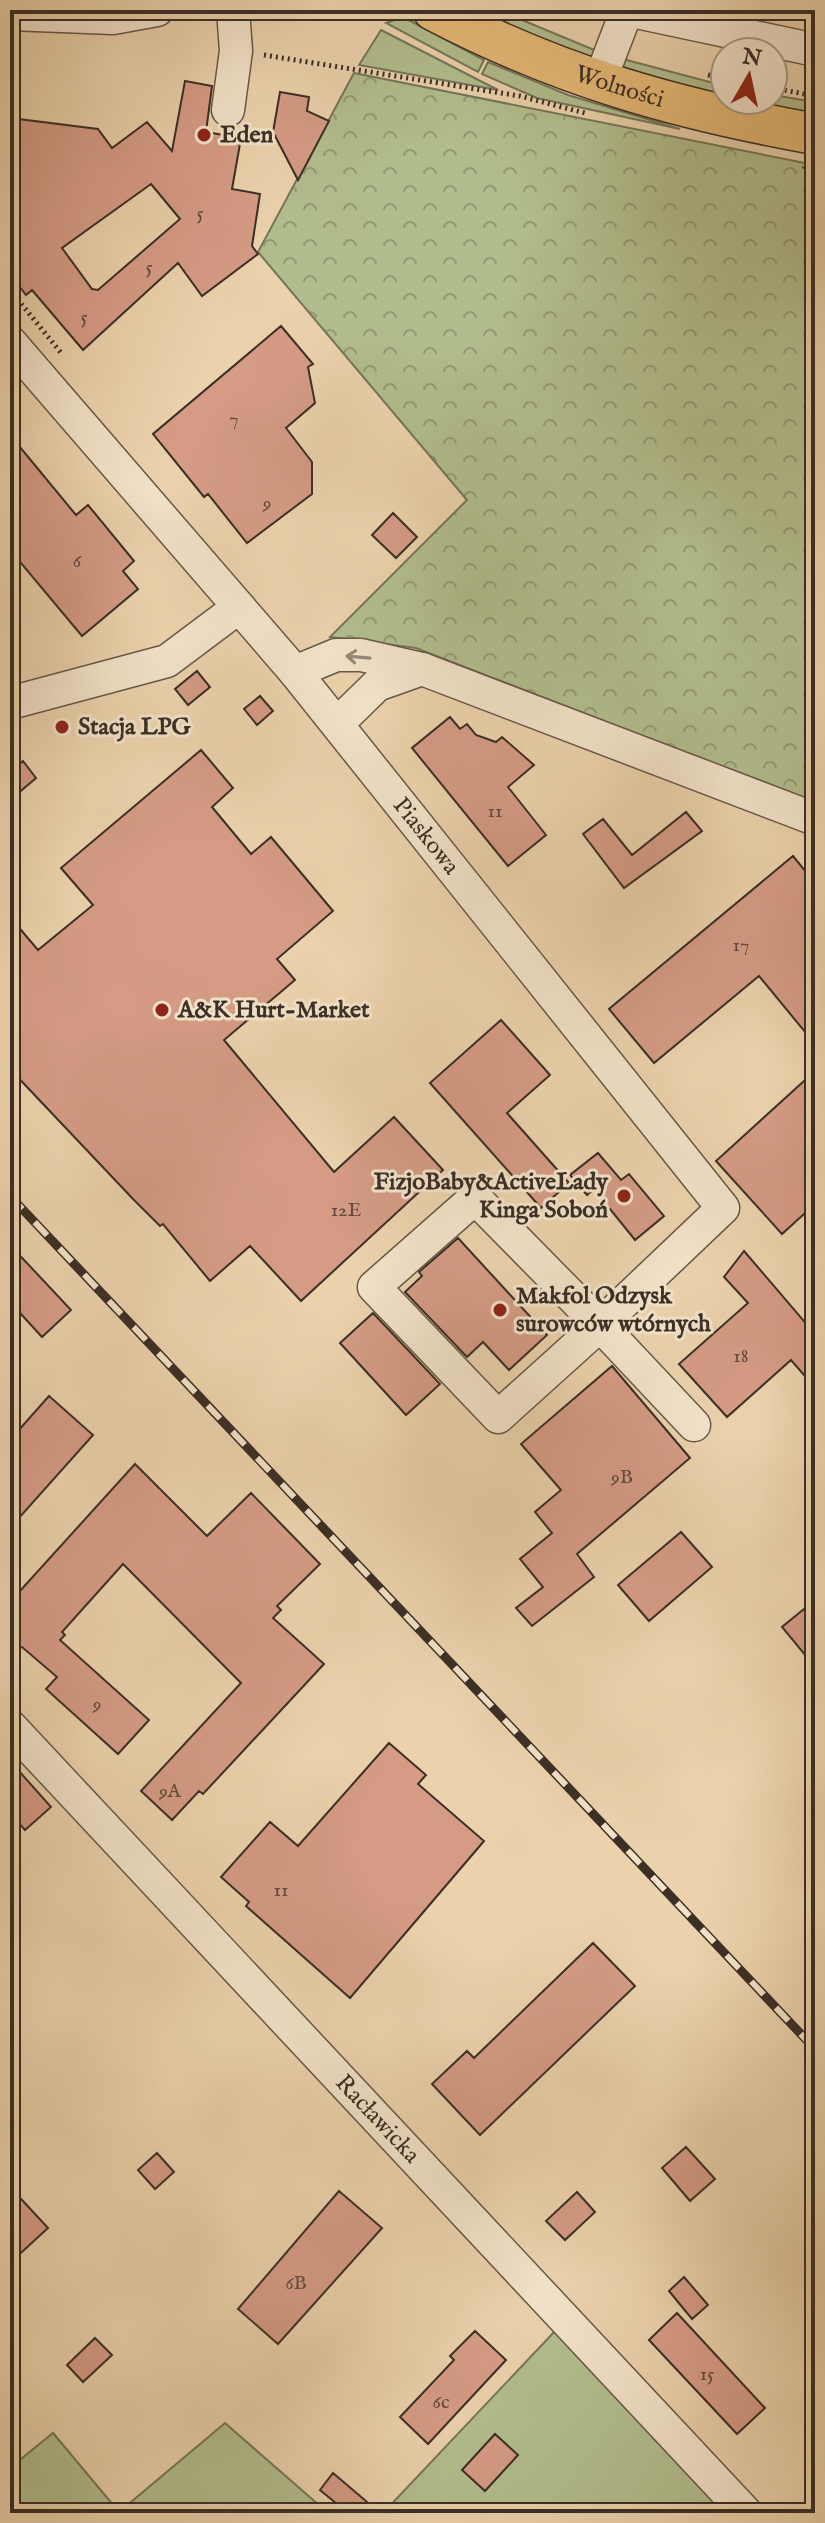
<svg xmlns="http://www.w3.org/2000/svg" width="825" height="2523" font-family="'IM FELL English',serif">
	<style>
		.green { fill: #b2bd8d; stroke: #76765a; stroke-width: 2 }
		.forest { fill: url(#forest-crowns); stroke: #76765a; stroke-width: 2 }
		.building { fill: #d59b85; stroke: #3b2f26; stroke-width: 2; fill-rule: evenodd }
		.lines { fill: none; stroke-linecap: round; stroke-linejoin: round }
		.minor-casing { stroke: #675848; stroke-width: 35 }
		.major-casing { stroke: #3b2f26; stroke-width: 43 }
		.path { stroke: #3b2f26; stroke-width: 5; stroke-dasharray: 2 4; stroke-linecap: butt }
		.minor { stroke: #f2e2c9; stroke-width: 32 }
		.major { stroke: #e6b976; stroke-width: 40 }
		.rail-casing { stroke: #3b2f26; stroke-width: 9 }
		.rail { stroke: #f2e2c9; stroke-width: 6; stroke-dasharray: 18; stroke-linecap: butt }
		.oneway { stroke: #968878 }
		.poi-dot { fill: #8f2418; stroke: #f2e2c9; stroke-width: 3 }
		.labels { text-anchor: middle; dominant-baseline: central; stroke-width: 6; stroke-linejoin: round; paint-order: stroke }
		.number-label { font-size: 20px; fill: #624a3e }
		.street-label { font-size: 24px; fill: #3b2f26; stroke: #f2e2c9 }
		.poi-label { font-size: 24px; font-weight: bold; fill: #3b2f26; stroke: #f2e2c9; text-anchor: start }
	</style>
	<defs>
		<pattern id="forest-crowns" width="20" height="18" patternUnits="userSpaceOnUse" patternTransform="scale(2)"><rect width="20" height="18" fill="#b2bd8d"/><path d="M2 6a3 3 0 1 1 6 0M12 15a3 3 0 1 1 6 0" fill="none" stroke="#929a73"/></pattern>
	</defs>
	<rect width="100%" height="100%" fill="#ebd2ac"/>
	<filter id="stains"><feTurbulence type="fractalNoise" baseFrequency=".0025" numOctaves="4"/><feColorMatrix values="0 0 0 0 .2 0 0 0 0 .09 0 0 0 0 .02 0 0 0 .5 -.17"/></filter>
	<radialGradient id="worn" r=".72"><stop offset=".6" stop-color="#630" stop-opacity="0"/><stop offset="1" stop-color="#630" stop-opacity=".3"/></radialGradient>
	<path class="green" d="M472 10H498L599 52 592 61Z
		M403 17 484 60 478 72 386 23Z
		M381 30 498 90 359 65Z
		M619 58 725 86V98L619 71Z
		M488 62 568 95 680 129 537 98 482 74Z
		M773 95 815 102V114L734 100H773Z
		M556 2330 729 2513H383Z
		M225 2423 328 2513H10V2468L53 2433 119 2512Z"/>
	<path class="forest" d="M354 73 815 165V803L416 648 330 637 467 500 258 252Z"/>
	<path class="building" d="M185 81 212 86 206 132 241 138 232 189 260 194 252 246 258 254 202 296 178 263 83 350 32 290 26 295 10 274V118L98 129 112 148 147 122 172 151ZM151 184 180 219 98 290 92 289 62 248Z
		M280 92 309 97 307 111 329 121 298 180 273 132Z
		M281 326 313 364 308 367 315 403 286 428 312 462V494L247 543 208 494 204 497 153 434Z
		M10 435 76 515 88 505 134 561 123 571 138 589 82 636 10 550Z
		M393 513 417 537 396 558 372 535Z
		M197 671 210 687 188 705 175 689Z
		M260 696 273 711 257 725 244 709Z
		M450 717 460 729 467 724 476 735 496 742 502 737 534 765 508 787 546 835 508 866 412 748Z
		M201 750 233 788 212 807 251 854 271 837 333 911 277 959 295 980 224 1040 334 1172 394 1117 443 1170 301 1301 250 1246 210 1281 163 1224 160 1226 133 1199 10 1069V917L38 950 93 905 61 868Z
		M23 761 36 778 10 800V772Z
		M686 812 702 831 624 888 583 834 603 819 632 855Z
		M793 856 815 883V1044L759 976 654 1063 609 1009Z
		M501 1020 550 1075 507 1113 569 1183 541 1208 430 1083Z
		M815 1071V1204L782 1234 716 1161Z
		M598 1153 621 1180 629 1174 664 1216 635 1240 594 1189 587 1195 570 1175Z
		M458 1238 547 1335 509 1370 483 1342 467 1357 405 1292 422 1276 419 1272Z
		M10 1245 71 1310 42 1337 10 1302Z
		M744 1251 815 1334V1364L804 1375 791 1360 727 1417 679 1364 748 1303 724 1277Z
		M373 1313 440 1384 406 1415 340 1343Z
		M612 1366 690 1458 577 1554 594 1577 532 1626 516 1608 543 1587 520 1559 552 1533 535 1512 561 1490 521 1444Z
		M49 1396 93 1435 10 1528V1440Z
		M135 1464 207 1536 251 1493 320 1564 277 1606 281 1610 273 1618 324 1664 203 1794 199 1791 172 1820 141 1791 241 1683 123 1564 62 1632 65 1635 60 1640 149 1720 118 1754 46 1689 57 1677 22 1647 10 1650V1602Z
		M681 1532 712 1567 649 1621 618 1585Z
		M815 1600V1667L782 1627Z
		M389 1743 426 1775 418 1784 484 1841 350 1998 246 1906 249 1902 221 1877 270 1822 298 1846Z
		M10 1761 51 1807 25 1830 10 1813Z
		M593 1943 635 1986 480 2135 432 2084 467 2051 474 2058Z
		M686 2147 715 2179 690 2201 662 2168Z
		M157 2153 174 2172 155 2189 138 2170Z
		M10 2187 48 2228 10 2263Z
		M339 2191 382 2228 278 2344 238 2309Z
		M577 2192 595 2212 565 2240 546 2221Z
		M684 2277 708 2305 692 2319 669 2291Z
		M677 2313 765 2408 737 2434 649 2340Z
		M475 2331 506 2360 428 2444 400 2417 454 2360 450 2356Z
		M95 2338 112 2355 83 2382 67 2365Z
		M495 2434 518 2455 485 2491 462 2470Z
		M333 2473 380 2513H348L320 2490Z"/>
	<g class="lines">
		<defs>
			<g id="minor">
				<path d="M627 10 815 50"/>
				<path d="M10 14 113 18 157 10"/>
				<path d="M599 83 627 10"/>
				<path d="M228 110 236 51 233 10"/>
				<path id="s1" d="M10 342 295 672 723 1208 600 1325 475 1198 374 1287 498 1417 600 1325 694 1425"/>
				<path d="M295 672 336 655H361L422 669 815 819"/>
				<path d="M10 703 167 661 239 607"/>
				<path d="M337 724 377 685 422 669"/>
				<path id="s2" d="M10 1726 746 2513"/>
			</g>
			<g id="major">
				<path id="s3" d="M433 10C559 76 676 109 815 134"/>
			</g>
		</defs>
		<use href="#minor" class="minor-casing"/>
		<use href="#major" class="major-casing"/>
		<path class="path" d="M264 55 520 96 585 113
			M708 75 725 79
			M773 88 815 96
			M804 166 815 182
			M10 290 62 354"/>
		<use href="#minor" class="minor"/>
		<use href="#major" class="major"/>
		<defs>
			<path id="rail" d="M10 1196 815 2049"/>
		</defs>
		<use href="#rail" class="rail-casing"/>
		<use href="#rail" class="rail"/>
	</g>
	<defs><path id="oneway-shaft" d="M-6 0H5M1.5-3L5.5 0L1.5 3" fill="none" stroke-width="1.6" stroke-linecap="round" stroke-linejoin="round" transform="scale(2)"/></defs>
	<use class="oneway" href="#oneway-shaft" transform="translate(358 657) rotate(-175)"/>
	<g class="poi-dot">
		<circle cx="204" cy="135" r="8"/>
		<circle cx="62" cy="727" r="8"/>
		<circle cx="162" cy="1010" r="8"/>
		<circle cx="624" cy="1196" r="8"/>
		<circle cx="500" cy="1310" r="8"/>
	</g>
	<g class="labels">
		<g class="number-label">
			<text x="200" y="213">5</text>
			<text x="149" y="267">5</text>
			<text x="84" y="317">5</text>
			<text x="234" y="419">7</text>
			<text x="267" y="503">9</text>
			<text x="77" y="561">6</text>
			<text x="495" y="811">11</text>
			<text x="741" y="945">17</text>
			<text x="346" y="1210">12E</text>
			<text x="741" y="1356">18</text>
			<text x="622" y="1477">9B</text>
			<text x="97" y="1704">9</text>
			<text x="170" y="1791">9A</text>
			<text x="281" y="1890">11</text>
			<text x="296" y="2283">6B</text>
			<text x="707" y="2374">15</text>
			<text x="441" y="2402">6c</text>
		</g>
		<g class="street-label">
			<text stroke="none"><textPath href="#s3" startOffset="202">Wolności</textPath></text>
			<text stroke="none"><textPath href="#s1" startOffset="646">Piaskowa</textPath></text>
			<text stroke="none"><textPath href="#s2" startOffset="538">Racławicka</textPath></text>
		</g>
		<g class="poi-label">
			<text x="220" y="135">Eden</text>
			<text x="78" y="727">Stacja LPG</text>
			<text x="178" y="1010">A&amp;K Hurt-Market</text>
			<text x="608" y="1182" text-anchor="end">FizjoBaby&amp;ActiveLady<tspan x="608" dy="28">Kinga Soboń</tspan></text>
			<text x="516" y="1296">Makfol Odzysk<tspan x="516" dy="28">surowców wtórnych</tspan></text>
		</g>
	</g>
	<rect width="825" height="2523" fill="none" stroke="#ebd2ac" stroke-width="40"/>
	<rect x="12" y="12" width="801" height="2499" fill="none" stroke="#3b2f26" stroke-width="4"/>
	<rect x="20" y="20" width="785" height="2483" fill="none" stroke="#3b2f26" stroke-width="2"/>
	<g transform="translate(749 76) rotate(9)"><circle r="38" fill="#f2e2c9" stroke="#a99a88" stroke-width="2"/>
	<path d="M0-6L14 30L0 20L-14 30Z" fill="#8f2418"/>
	<text y="-12" font-size="22" font-weight="bold" text-anchor="middle" fill="#3b2f26">N</text>
	</g>
	<rect width="100%" height="100%" filter="url(#stains)"/>
	<rect width="100%" height="100%" fill="url(#worn)"/>
</svg>
